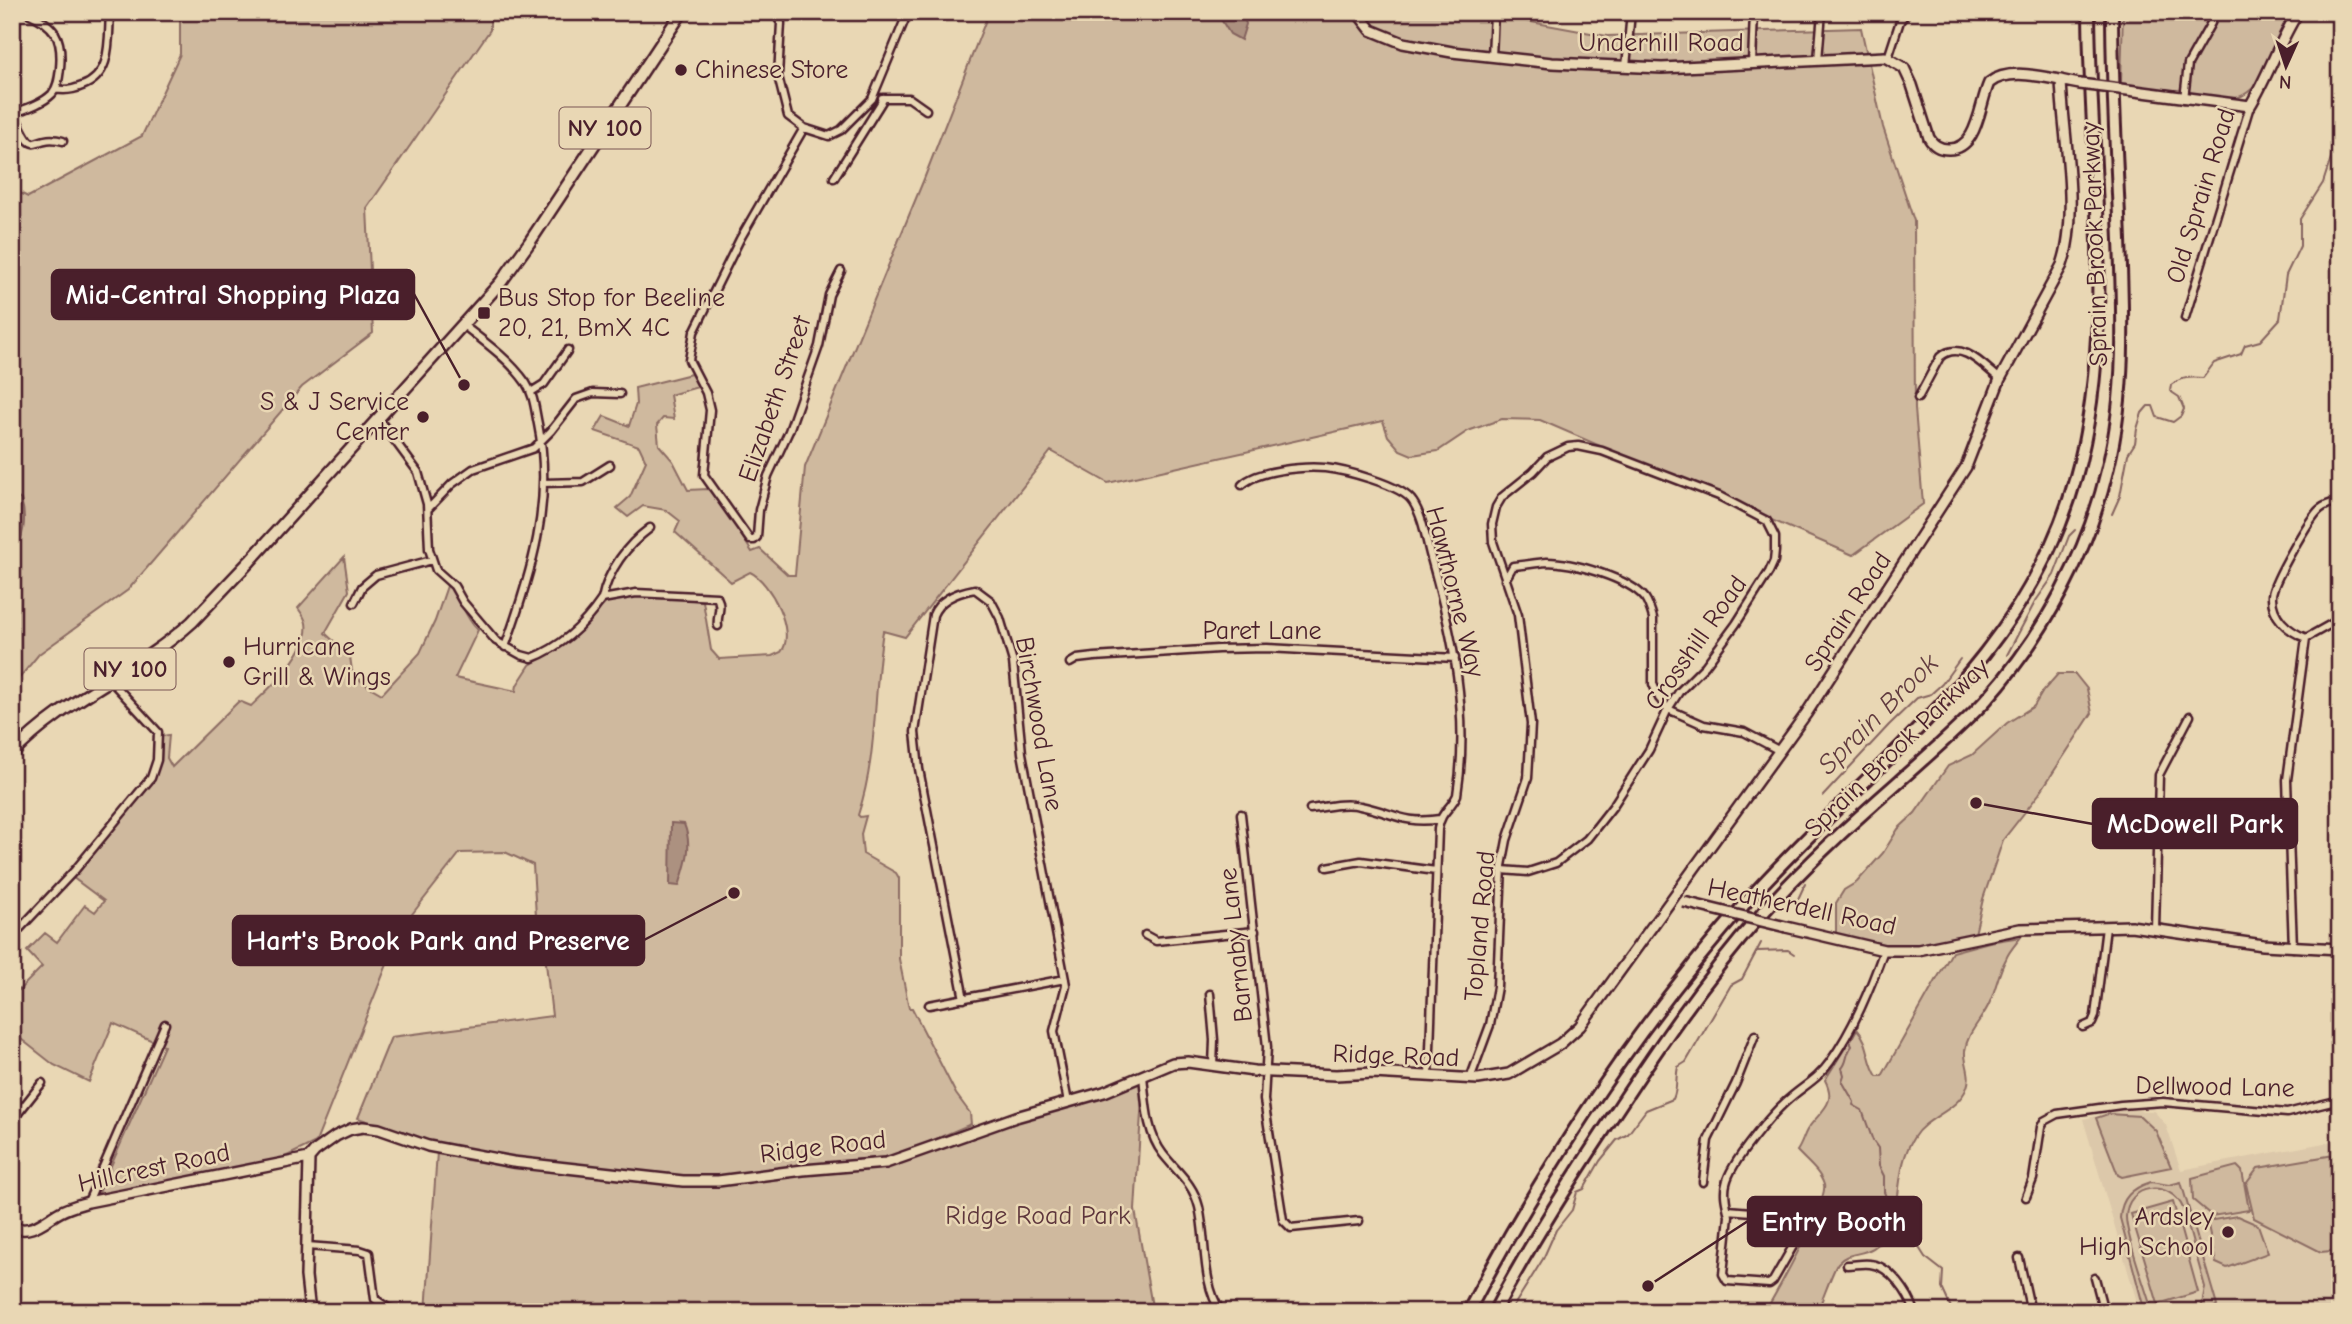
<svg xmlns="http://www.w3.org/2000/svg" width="2352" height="1324" font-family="'Comic Neue',sans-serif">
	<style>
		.built { fill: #dcc8aa }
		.green { fill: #cfb99e; stroke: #8c6c64; stroke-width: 2 }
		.water { fill: #ac9180; stroke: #85635e; stroke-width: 2 }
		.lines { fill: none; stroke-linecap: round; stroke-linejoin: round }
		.stream { stroke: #85635e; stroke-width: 2 }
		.street-casing { stroke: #4a1f2b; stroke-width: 11 }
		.secondary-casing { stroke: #4a1f2b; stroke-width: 14 }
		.primary-casing { stroke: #4a1f2b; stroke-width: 15 }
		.highway-casing { stroke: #4a1f2b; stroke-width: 16 }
		.street { stroke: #e9d7b4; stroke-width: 6 }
		.secondary { stroke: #e9d7b4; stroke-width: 9 }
		.primary { stroke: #e9d7b4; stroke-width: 10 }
		.highway { stroke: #e9d7b4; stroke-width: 10 }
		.secondary-bridge-casing { stroke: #4a1f2b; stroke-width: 14; stroke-linecap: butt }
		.secondary-bridge { stroke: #e9d7b4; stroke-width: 9 }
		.poi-dot { fill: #4a1f2b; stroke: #e9d7b4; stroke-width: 2.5 }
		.labels { text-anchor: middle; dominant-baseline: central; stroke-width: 5; stroke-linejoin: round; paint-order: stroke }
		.shield { fill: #e9d7b4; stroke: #7a5654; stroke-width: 2 }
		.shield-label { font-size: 24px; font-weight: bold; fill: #4a1f2b }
		.street-label { font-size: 26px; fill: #4a1f2b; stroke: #e9d7b4 }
		.poi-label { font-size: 26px; fill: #4a1f2b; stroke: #e9d7b4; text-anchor: start }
		.park-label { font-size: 26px; fill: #5e363c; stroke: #e9d7b4 }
		.water-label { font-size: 28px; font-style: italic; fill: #623c40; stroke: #e9d7b4 }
		.leader { fill: none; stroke: #4a1f2b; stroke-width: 2.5 }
		.callout-dot { fill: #4a1f2b; stroke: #e9d7b4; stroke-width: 2.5 }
		.callout { fill: #4a1f2b; stroke: #4a1f2b; stroke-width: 2.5 }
		.callout-label { font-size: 28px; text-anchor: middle; font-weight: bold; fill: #fff }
	</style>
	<rect width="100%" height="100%" fill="#e9d7b4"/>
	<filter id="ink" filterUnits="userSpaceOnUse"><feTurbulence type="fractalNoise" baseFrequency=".0143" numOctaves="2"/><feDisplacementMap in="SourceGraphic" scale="14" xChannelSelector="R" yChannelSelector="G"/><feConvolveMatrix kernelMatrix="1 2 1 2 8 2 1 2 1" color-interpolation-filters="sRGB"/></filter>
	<g filter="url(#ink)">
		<path class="built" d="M2125 1110 2154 1111 2166 1125 2181 1170 2340 1140V1312H2140L2083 1119Z"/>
		<path class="green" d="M180 12H490V30L367 208 373 333 302 387 128 590 39 654 12 687V179L20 193 28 197 142 136 180 54Z
			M989 12H1477L1607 36 1861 28 1883 127 1914 221 1915 409 1923 504 1853 555 1540 420 1502 419 1468 431 1438 451 1412 455 1400 450 1388 436 1383 421 1108 483 1051 451 905 637 883 631C873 692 878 756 858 815L860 817 866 816 861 834 863 854 896 873 899 878V959L909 1008H912L956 1094 970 1113 971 1124 896 1156 802 1165 741 1175 692 1178 526 1160 427 1142 358 1118 391 1037 552 1016 545 954 549 943 536 916 533 865 505 852 460 853 402 927 316 1142 283 1158 98 1195 164 1046 113 1023 89 1082 54 1065 12 1032V985L19 990 42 967 27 951 45 933 57 942 85 905 95 912 104 901 72 877 153 781 161 760 162 736 169 735 167 758 172 767 239 701 251 706C269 689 311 651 306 623 305 617 301 613 298 608L344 557 349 591 325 633 350 656 352 671 363 683 382 694 420 653 435 621 448 583C462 597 462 615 478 630L455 678 516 691 517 685 530 665 567 641 608 601C639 590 672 599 703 601L711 650 719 659 772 656 781 652C797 633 770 581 750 572L731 582 675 532 680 521 666 510 643 506 628 517 617 508 630 497 646 461 639 446 595 431 604 416 629 426 636 404 635 388 691 374 698 387 670 395 674 419 663 418 657 425 659 445 673 461 688 490 708 489 718 499 752 552 760 549 788 575H795L805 467 924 179Z
			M2123 12H2291L2256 85C2246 95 2239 99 2225 99L2121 83Z
			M2058 674H2075L2087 689 2092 713 2039 794 2003 840 1983 899 1975 934 1910 948 1886 947 1836 936V903L1844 890 1857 882 1883 853 1898 829 1915 813 1948 766 1972 755 2007 723 2034 706 2043 691Z
			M2021 937C2016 944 2009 951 2006 959 1998 973 1996 990 1989 1004 1982 1020 1967 1032 1965 1051 1964 1063 1972 1074 1967 1087 1959 1110 1926 1117 1914 1137 1895 1167 1903 1200 1889 1229 1873 1262 1851 1247 1838 1263 1833 1269 1822 1302 1817 1312H1765C1776 1293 1828 1201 1824 1185 1820 1171 1806 1161 1797 1151 1802 1144 1803 1137 1807 1130 1819 1111 1838 1105 1825 1080L1857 1029C1870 1043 1867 1062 1877 1076H1882L1952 952 1989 942Z
			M1143 1081 1135 1210 1153 1312H426L437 1152 466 1160 651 1182 713 1186 810 1173 868 1170 904 1160 1038 1114 1101 1098Z
			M2108 1114 2140 1116 2156 1131 2171 1167 2122 1177 2118 1175 2096 1118Z
			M2340 1154V1238L2331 1251 2321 1252 2254 1218 2246 1184 2258 1168Z
			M2237 1166 2242 1171 2249 1210 2212 1216 2193 1200 2192 1178Z
			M2151 1182 2169 1185 2181 1182 2217 1306 2205 1312H2198L2202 1305 2205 1287 2183 1208C2170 1179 2127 1183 2126 1217 2126 1235 2143 1281 2149 1301L2155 1312H2147L2143 1305 2120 1218C2121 1198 2132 1188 2151 1182Z
			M2173 1202 2198 1292 2158 1304 2131 1214Z
			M2237 1216 2258 1225 2268 1253 2227 1268 2216 1263 2207 1221Z"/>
		<path class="water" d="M1233 12 1243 14 1246 24 1241 40 1230 34 1219 16Z
			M12 494 21 500C27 518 24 540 12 555Z
			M671 823 684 824C693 846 686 864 679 886L670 885Z"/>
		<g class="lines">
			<path class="stream" d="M2112 514 2120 496 2128 454 2135 443 2137 429 2142 413 2148 406H2153L2157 417 2173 422 2181 416 2184 409 2179 397 2170 391 2171 385C2181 377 2190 377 2203 378L2214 363 2241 354 2245 345 2260 341 2280 319 2286 275 2300 246V219L2323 183 2340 130
				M2007 655 2035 602 2054 575 2069 536 2075 530
				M1823 796 1889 725 1917 698 1931 694 1942 684 1960 659
				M1798 899 1805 884
				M1758 951 1788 950 1794 954
				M1858 1026 1850 1042 1852 1046C1845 1055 1848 1062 1842 1068L1844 1075 1842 1081 1854 1102 1853 1105 1862 1110 1873 1141 1878 1148 1879 1166 1884 1176V1192L1888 1201 1883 1212 1911 1235 1925 1257 1943 1271 1942 1288 1953 1312
				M1510 1312 1543 1259 1556 1230 1572 1210 1577 1192 1584 1189 1600 1161 1617 1140 1628 1134 1646 1110 1673 1099C1678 1089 1675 1079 1678 1067L1686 1062 1731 985 1742 979 1761 943"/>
			<defs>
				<path id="street" d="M774 12 781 23 778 76 788 116 804 128 829 136 841 130 872 99 908 12
					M1492 57 1494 12
					M1888 58 1900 21 1907 12
					M1818 60 1822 12
					M1752 64 1754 12
					M1626 67 1631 12
					M55 89C65 91 73 90 82 86 113 75 108 39 110 12
					M882 98H909L926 110
					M2184 99 2188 64 2211 23 2214 12
					M14 113C37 165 29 132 63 141
					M12 114C25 109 42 104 52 94 58 87 59 77 60 68 63 37 55 25 26 12
					M804 128 740 239 694 332 689 360 706 393 710 410 704 475 750 540H754L757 537 759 510 768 476 789 431 819 346 829 295 841 271
					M834 178 884 98
					M2185 318 2250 106
					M463 325C485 342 510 360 526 383 534 395 535 410 538 424 554 502 531 574 505 647
					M531 392 544 384 568 350
					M1918 398 1940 357C1961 339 1984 366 2000 379
					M378 418 418 472 427 504 429 549 436 570 454 586 463 602 496 641 521 655 532 658C561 647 585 624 602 599L636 593 717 597C723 608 716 616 718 626
					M543 483 583 482 610 465
					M1242 485C1257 470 1305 466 1325 468 1344 470 1403 485 1413 502 1423 517 1426 540 1431 558 1453 636 1470 714 1457 795 1450 810 1441 811 1438 829L1429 1077
					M2340 501C2332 503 2326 504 2320 509 2310 517 2273 582 2272 595 2271 617 2288 631 2306 638L2340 619
					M428 509 452 484 473 469 534 448 551 431 576 399 593 393 620 394
					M1505 580 1513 566C1524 565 1536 563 1547 562 1572 562 1629 578 1645 598 1649 604 1651 611 1653 618V684L1659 698 1668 709 1704 725 1744 732 1780 751
					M602 599C608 570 627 545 650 528
					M354 603 362 587 376 575 432 560
					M1070 663 1077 659 1094 657 1218 649 1267 648 1455 658
					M1310 809C1325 807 1345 802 1360 806 1392 812 1404 825 1440 819
					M1241 814 1267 1047 1264 1100 1283 1220 1291 1228 1359 1221
					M1327 867 1361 861 1436 871
					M2155 929 2159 775 2190 716
					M1145 935 1156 941 1255 931
					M12 937 75 870 151 778 157 760 158 732 111 681
					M2293 948 2287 780 2306 638
					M1210 994 1214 1040 1213 1066
					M964 999 919 769 915 732 933 615C940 598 958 592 975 589L991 601 1000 618 1013 662 1022 753 1066 985 1054 1031 1068 1102
					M929 1005 1065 979
					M2083 1027 2092 1023 2095 1016 2106 927
					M1143 1076C1146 1102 1146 1132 1163 1154 1177 1172 1193 1183 1199 1207 1207 1241 1201 1282 1221 1312
					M1470 1079 1490 1025 1497 987 1502 866 1507 840 1528 778 1531 724 1518 615 1493 542 1492 524 1496 507 1502 497 1533 472 1547 457 1568 447 1578 446 1602 451 1719 496 1767 521 1775 537V551L1774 561 1769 572 1736 624 1705 666 1679 692 1668 709 1649 750 1613 806 1587 839 1556 863 1528 872 1502 870
					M12 1121 42 1083
					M1703 1182 1708 1140 1736 1083 1755 1035
					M2026 1197 2033 1179 2041 1127 2044 1121 2057 1114 2121 1105 2163 1102 2287 1113 2340 1100
					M88 1202 165 1024
					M1728 1210 1801 1216 1804 1220V1227L1773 1281 1769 1284 1727 1281 1723 1274 1729 1216C1727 1206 1723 1195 1726 1184 1730 1163 1773 1112 1790 1098 1805 1085 1818 1079 1830 1062 1854 1028 1870 989 1884 950
					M307 1246 360 1250 369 1253 375 1299 388 1308 395 1310
					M2019 1258 2031 1312
					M1847 1265C1854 1265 1863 1263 1870 1264 1891 1266 1909 1294 1915 1312
					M2095 1278 2104 1312"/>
				<path id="secondary" d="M1357 12 1371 30 1403 43 1452 52 1552 63 1662 68 1885 57 1904 68 1912 85 1929 138C1933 145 1940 149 1948 149 1978 150 1979 105 1989 83 2011 65 2054 80 2080 84
					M2120 89 2250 106C2268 76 2279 42 2298 12
					M1786 927 1884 950H1918L2020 929 2131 926 2263 945 2340 949
					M12 1226C30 1236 45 1220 60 1212 69 1207 78 1205 88 1202L309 1158
					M310 1312 306 1276 309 1158 315 1151 336 1136 351 1129 363 1127 379 1129 428 1146 513 1162 683 1181H718L803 1170 886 1163 1016 1117 1104 1092 1173 1063 1188 1062 1254 1071 1336 1075 1373 1073 1478 1079 1509 1074 1560 1044 1580 1026 1806 714 1966 467 2000 379 2062 265C2080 213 2063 136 2061 80"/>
				<path id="primary" d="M12 754C63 699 136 673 192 622L250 561 501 282 529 243 682 12"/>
				<path id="highway" d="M1468 1312C1545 1165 1639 1023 1749 899 1870 763 2023 665 2075 480 2117 332 2090 164 2089 12
					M1494 1312C1527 1249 1565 1189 1604 1130 1652 1056 1702 982 1761 915 1803 867 1849 825 1897 783 1927 756 1958 730 1986 700 2045 634 2088 553 2108 467 2126 392 2123 317 2120 240 2117 164 2112 88 2112 12"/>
			</defs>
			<use href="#street" class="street-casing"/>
			<use href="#secondary" class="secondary-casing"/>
			<use href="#primary" class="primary-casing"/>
			<use href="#highway" class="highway-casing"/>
			<use href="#street" class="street"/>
			<use href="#secondary" class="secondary"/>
			<use href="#primary" class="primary"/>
			<use href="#highway" class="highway"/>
			<defs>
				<path id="secondary-bridge" d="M2080 84 2120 89
					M1684 902 1786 927"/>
			</defs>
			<use href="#secondary-bridge" class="secondary-bridge-casing"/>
			<use href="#secondary-bridge" class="secondary-bridge"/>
		</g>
	</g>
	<g class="poi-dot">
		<circle cx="681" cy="70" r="7"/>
		<rect x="477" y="306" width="14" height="14" rx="3.5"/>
		<circle cx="423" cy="417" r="7"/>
		<circle cx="229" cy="662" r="7"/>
		<circle cx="2228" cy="1232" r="7"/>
	</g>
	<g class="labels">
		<g class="shield">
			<rect x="559.5" y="107.5" width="91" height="41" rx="5"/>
			<rect x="84.5" y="648.5" width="91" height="41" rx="5"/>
		</g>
		<g class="shield-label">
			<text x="605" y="128">NY 100</text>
			<text x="130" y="669">NY 100</text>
		</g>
		<g class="street-label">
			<text x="1661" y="43">Underhill Road</text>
			<text transform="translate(2201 196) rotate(-73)">Old Sprain Road</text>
			<text transform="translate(2095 244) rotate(-92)">Sprain Brook Parkway</text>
			<text transform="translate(775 399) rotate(-71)">Elizabeth Street</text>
			<text transform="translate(1455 592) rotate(76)">Hawthorne Way</text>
			<text transform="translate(1848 612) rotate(-57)">Sprain Road</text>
			<text x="1262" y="631">Paret Lane</text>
			<text transform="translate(1696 643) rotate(-55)">Crosshill Road</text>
			<text transform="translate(1039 724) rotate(80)">Birchwood Lane</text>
			<text transform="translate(1897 748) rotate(-44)">Sprain Brook Parkway</text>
			<text transform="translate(1802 907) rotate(12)">Heatherdell Road</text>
			<text transform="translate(1480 926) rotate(-85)">Topland Road</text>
			<text transform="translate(1236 945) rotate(-96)">Barnaby Lane</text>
			<text transform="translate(1396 1056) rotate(2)">Ridge Road</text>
			<text transform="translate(2215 1087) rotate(1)">Dellwood Lane</text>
			<text transform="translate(823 1147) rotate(-7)">Ridge Road</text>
			<text transform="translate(154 1168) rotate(-12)">Hillcrest Road</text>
		</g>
		<g class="poi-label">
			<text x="695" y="70">Chinese Store</text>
			<text x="498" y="298">Bus Stop for Beeline<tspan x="498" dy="30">20, 21, BmX 4C</tspan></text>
			<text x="409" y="402" text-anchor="end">S &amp; J Service<tspan x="409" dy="30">Center</tspan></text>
			<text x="243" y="647">Hurricane<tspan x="243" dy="30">Grill &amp; Wings</tspan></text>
			<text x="2214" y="1217" text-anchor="end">Ardsley<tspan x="2214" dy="30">High School</tspan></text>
		</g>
		<g class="park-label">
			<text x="1038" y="1216">Ridge Road Park</text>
		</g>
		<g class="water-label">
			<text transform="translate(1878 714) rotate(-45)">Sprain Brook</text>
		</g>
	</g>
	<path class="leader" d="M464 385L414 294M1976 803L2093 824M734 893L644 940M1648 1286L1748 1221"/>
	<g class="callout-dot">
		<circle cx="464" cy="385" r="7"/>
		<circle cx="1976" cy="803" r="7"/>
		<circle cx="734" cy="893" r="7"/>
		<circle cx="1648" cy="1286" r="7"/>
	</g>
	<g class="callout">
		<rect x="52" y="270" width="362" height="49" rx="7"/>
		<rect x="2093" y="799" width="204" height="49" rx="7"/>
		<rect x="233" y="916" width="411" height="49" rx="7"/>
		<rect x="1748" y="1197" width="173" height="49" rx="7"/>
	</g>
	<g class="callout-label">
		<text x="233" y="304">Mid-Central Shopping Plaza</text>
		<text x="2195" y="833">McDowell Park</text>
		<text x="438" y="950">Hart's Brook Park and Preserve</text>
		<text x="1834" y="1231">Entry Booth</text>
	</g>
	<rect width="2352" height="1324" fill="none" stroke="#e9d7b4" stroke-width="42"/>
	<rect x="21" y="21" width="2310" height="1282" fill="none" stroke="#4a1f2b" stroke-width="2.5" filter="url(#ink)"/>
	<g transform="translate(2286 66) rotate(183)" stroke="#e9d7b4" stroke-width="5" paint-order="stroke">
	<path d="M0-5L12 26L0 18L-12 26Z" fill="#4a1f2b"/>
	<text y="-10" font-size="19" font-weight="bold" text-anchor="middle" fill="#4a1f2b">N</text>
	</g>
</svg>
